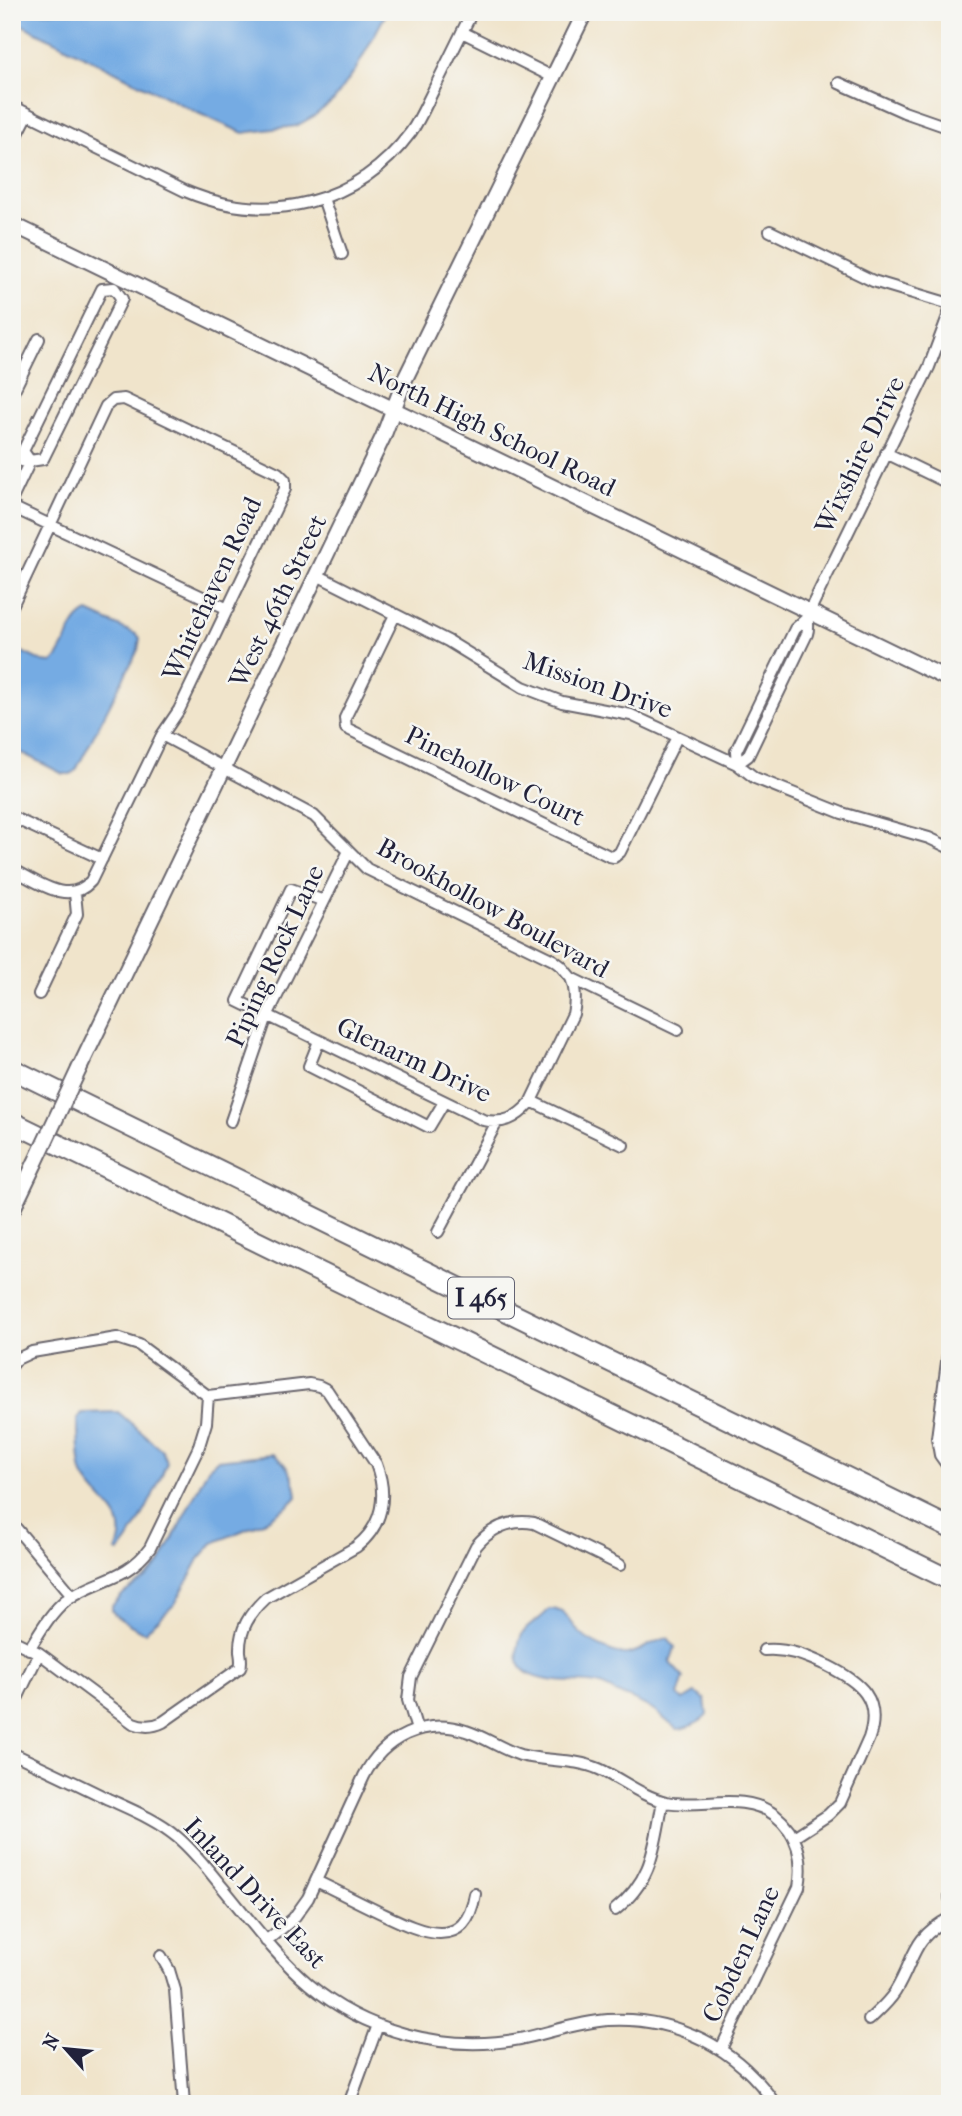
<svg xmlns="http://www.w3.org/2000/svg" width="962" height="2116" font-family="'IM FELL French Canon',serif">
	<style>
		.water { fill: #75abe3; stroke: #4c668f; stroke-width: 2 }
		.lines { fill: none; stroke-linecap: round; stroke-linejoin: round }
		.street-casing { stroke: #6a666d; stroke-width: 14 }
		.secondary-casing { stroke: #6a666d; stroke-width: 18 }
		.highway-casing { stroke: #6a666d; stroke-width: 23 }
		.street { stroke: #fff; stroke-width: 10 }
		.secondary { stroke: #fff; stroke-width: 14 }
		.highway { stroke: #fff; stroke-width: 19 }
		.secondary-bridge-casing { stroke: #6a666d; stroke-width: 18; stroke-linecap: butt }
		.secondary-bridge { stroke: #fff; stroke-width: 14 }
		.labels { text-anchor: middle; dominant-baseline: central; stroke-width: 5; stroke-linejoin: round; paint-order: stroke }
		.shield { fill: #f6f6f2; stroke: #626272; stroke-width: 2 }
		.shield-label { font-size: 24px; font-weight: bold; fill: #22223b }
		.street-label { font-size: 26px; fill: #22223b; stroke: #f6f6f2 }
	</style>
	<rect width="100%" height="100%" fill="#f6f6f2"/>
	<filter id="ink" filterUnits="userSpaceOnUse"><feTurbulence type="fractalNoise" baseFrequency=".0143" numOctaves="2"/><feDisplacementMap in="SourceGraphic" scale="14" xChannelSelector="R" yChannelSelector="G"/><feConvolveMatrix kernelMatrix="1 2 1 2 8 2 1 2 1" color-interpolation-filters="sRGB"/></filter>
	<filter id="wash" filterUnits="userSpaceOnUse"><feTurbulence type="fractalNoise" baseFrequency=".00686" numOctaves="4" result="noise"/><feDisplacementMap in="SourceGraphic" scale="28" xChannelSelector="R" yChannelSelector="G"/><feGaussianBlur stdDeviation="1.57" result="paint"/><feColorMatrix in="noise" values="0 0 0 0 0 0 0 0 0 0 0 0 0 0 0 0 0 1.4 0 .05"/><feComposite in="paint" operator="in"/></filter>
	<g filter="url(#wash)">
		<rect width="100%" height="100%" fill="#f0e4cb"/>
		<path class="water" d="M12 12H387L356 69 334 100 314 116 296 126 243 133 198 113 12 20Z
			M88 612 136 634 140 638 138 650 76 770 72 774H63L12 748V647L43 662 52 663C67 650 69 620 88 612Z
			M118 1412 162 1450 167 1462C155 1493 140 1525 119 1552L116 1551C133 1512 97 1504 83 1475 78 1464 79 1433 77 1420L82 1413Z
			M273 1454C287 1463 296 1479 297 1497L288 1506 263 1522 213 1543 199 1559 175 1604 145 1632 141 1631 117 1617 112 1611V1606L124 1593 145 1579 160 1564 208 1468 217 1460Z
			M549 1609C564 1608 570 1621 578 1631 586 1641 615 1655 627 1654 642 1652 653 1640 668 1638L675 1647 670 1663 684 1678C681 1684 681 1689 678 1695L683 1700 695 1693 705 1699 707 1715C702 1722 686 1729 677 1729 668 1723 661 1715 651 1709 641 1702 628 1698 617 1693 611 1690 603 1685 597 1684 569 1679 503 1690 520 1639 524 1625 541 1621 549 1609Z"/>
	</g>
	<g filter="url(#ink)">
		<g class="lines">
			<defs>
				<path id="street" d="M462 32 553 77
					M839 83 904 112 950 128
					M12 106 185 191C268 226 357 205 411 132 421 118 428 100 436 85 448 61 460 36 472 12
					M12 145 28 114
					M323 198 342 254
					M770 231 873 281 950 304
					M12 394 39 339
					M886 453 950 484
					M12 456 28 464
					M30 461 43 459 122 299 114 288
					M30 461 23 451 102 289 114 288
					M12 499 30 461
					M12 507 228 609
					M317 575 448 641 523 687 562 702 631 715 737 764 755 778 842 813 929 838 950 848
					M12 606 106 406 113 400 124 399 278 473 285 480V489L179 710 162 735 91 881C68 907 37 881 12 869
					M395 615 345 718 346 728 609 856 614 857 620 852 677 737
					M162 735 314 816 367 869 553 960 561 966 571 978 678 1030
					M737 764 748 756 807 634C810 626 806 619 809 612L929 367 950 311
					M737 764 736 751 763 695 795 629 807 618
					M12 817 102 859
					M324 901 291 889 238 1001 483 1120C503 1125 517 1118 530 1103L573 1014C576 1001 576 990 571 978
					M39 994 77 914 75 893
					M319 1041 309 1066 429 1127 444 1102
					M531 1101 623 1145
					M231 1121 267 1016 349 851
					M438 1232 497 1122
					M950 1339 937 1438 940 1455 950 1469
					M12 1365 17 1359 32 1352 117 1338 139 1345 208 1396
					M12 1520 15 1527 73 1596
					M12 1640 39 1653 133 1723C143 1727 153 1727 163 1722L240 1668C242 1662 241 1658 240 1652 239 1629 250 1613 266 1598L356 1547C383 1526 388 1495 376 1464L327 1390 319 1386 309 1384 208 1396
					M29 1649C40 1632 50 1613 66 1600 96 1578 126 1581 150 1548L198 1449 206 1423 208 1396
					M764 1650C788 1648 806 1656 828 1666 860 1682 882 1699 869 1738L840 1803 828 1815 794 1837
					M12 1709 39 1653
					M417 1730 408 1700 411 1677 476 1546C491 1528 510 1519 534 1523L620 1565
					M12 1753C44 1768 76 1783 108 1799 132 1810 157 1820 177 1837 195 1852 208 1870 223 1888 279 1956 314 2009 405 2034 442 2044 482 2046 520 2039 549 2033 578 2022 608 2020 675 2016 738 2048 775 2104
					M950 1880V1898
					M316 1881C337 1891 358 1902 379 1912 417 1930 465 1956 475 1894
					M615 1910C654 1879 654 1846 663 1801
					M266 1941 293 1919 308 1898 364 1776C383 1738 425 1717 466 1731 485 1737 501 1749 520 1755 546 1762 574 1758 599 1769 621 1779 641 1796 666 1802 702 1809 742 1791 775 1815 798 1833 804 1860 799 1887L721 2049
					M161 1956 169 1970 175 1990 184 2104
					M869 2020C878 2011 888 2003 895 1992 916 1958 910 1939 950 1918
					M349 2104 378 2025"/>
				<path id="secondary" d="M12 224 950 680
					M79 1069 383 437 405 379 585 12
					M12 1211 35 1163"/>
				<path id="highway" d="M12 1069 950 1528
					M12 1122 950 1580"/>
			</defs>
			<use href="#street" class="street-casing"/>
			<use href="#secondary" class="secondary-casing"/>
			<use href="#highway" class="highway-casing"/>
			<use href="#street" class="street"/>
			<use href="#secondary" class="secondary"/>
			<use href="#highway" class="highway"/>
			<defs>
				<path id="secondary-bridge" d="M35 1163 79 1069"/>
			</defs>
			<use href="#secondary-bridge" class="secondary-bridge-casing"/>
			<use href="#secondary-bridge" class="secondary-bridge"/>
		</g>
	</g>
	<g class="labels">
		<rect class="shield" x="448" y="1277.5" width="66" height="41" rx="5"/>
		<g class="shield-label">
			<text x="481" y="1298">I 465</text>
		</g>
		<g class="street-label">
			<text transform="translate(492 430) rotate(26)">North High School Road</text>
			<text transform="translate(860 455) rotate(-64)">Wixshire Drive</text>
			<text transform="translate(212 589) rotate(-65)">Whitehaven Road</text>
			<text transform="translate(278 601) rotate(-64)">West 46th Street</text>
			<text transform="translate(598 685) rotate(19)">Mission Drive</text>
			<text transform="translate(495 776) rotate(26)">Pinehollow Court</text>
			<text transform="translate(493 908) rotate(29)">Brookhollow Boulevard</text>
			<text transform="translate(275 956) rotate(-65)">Piping Rock Lane</text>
			<text transform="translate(414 1060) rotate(25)">Glenarm Drive</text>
			<text transform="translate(255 1893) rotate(47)">Inland Drive East</text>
			<text transform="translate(741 1954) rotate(-65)">Cobden Lane</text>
		</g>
	</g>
	<rect width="962" height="2116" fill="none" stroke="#f6f6f2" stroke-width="42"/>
	<g transform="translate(66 2049) rotate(297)" stroke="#f6f6f2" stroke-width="5" paint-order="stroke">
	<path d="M0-5L12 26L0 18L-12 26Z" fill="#22223b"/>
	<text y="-10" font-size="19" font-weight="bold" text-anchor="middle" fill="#22223b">N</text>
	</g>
</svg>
